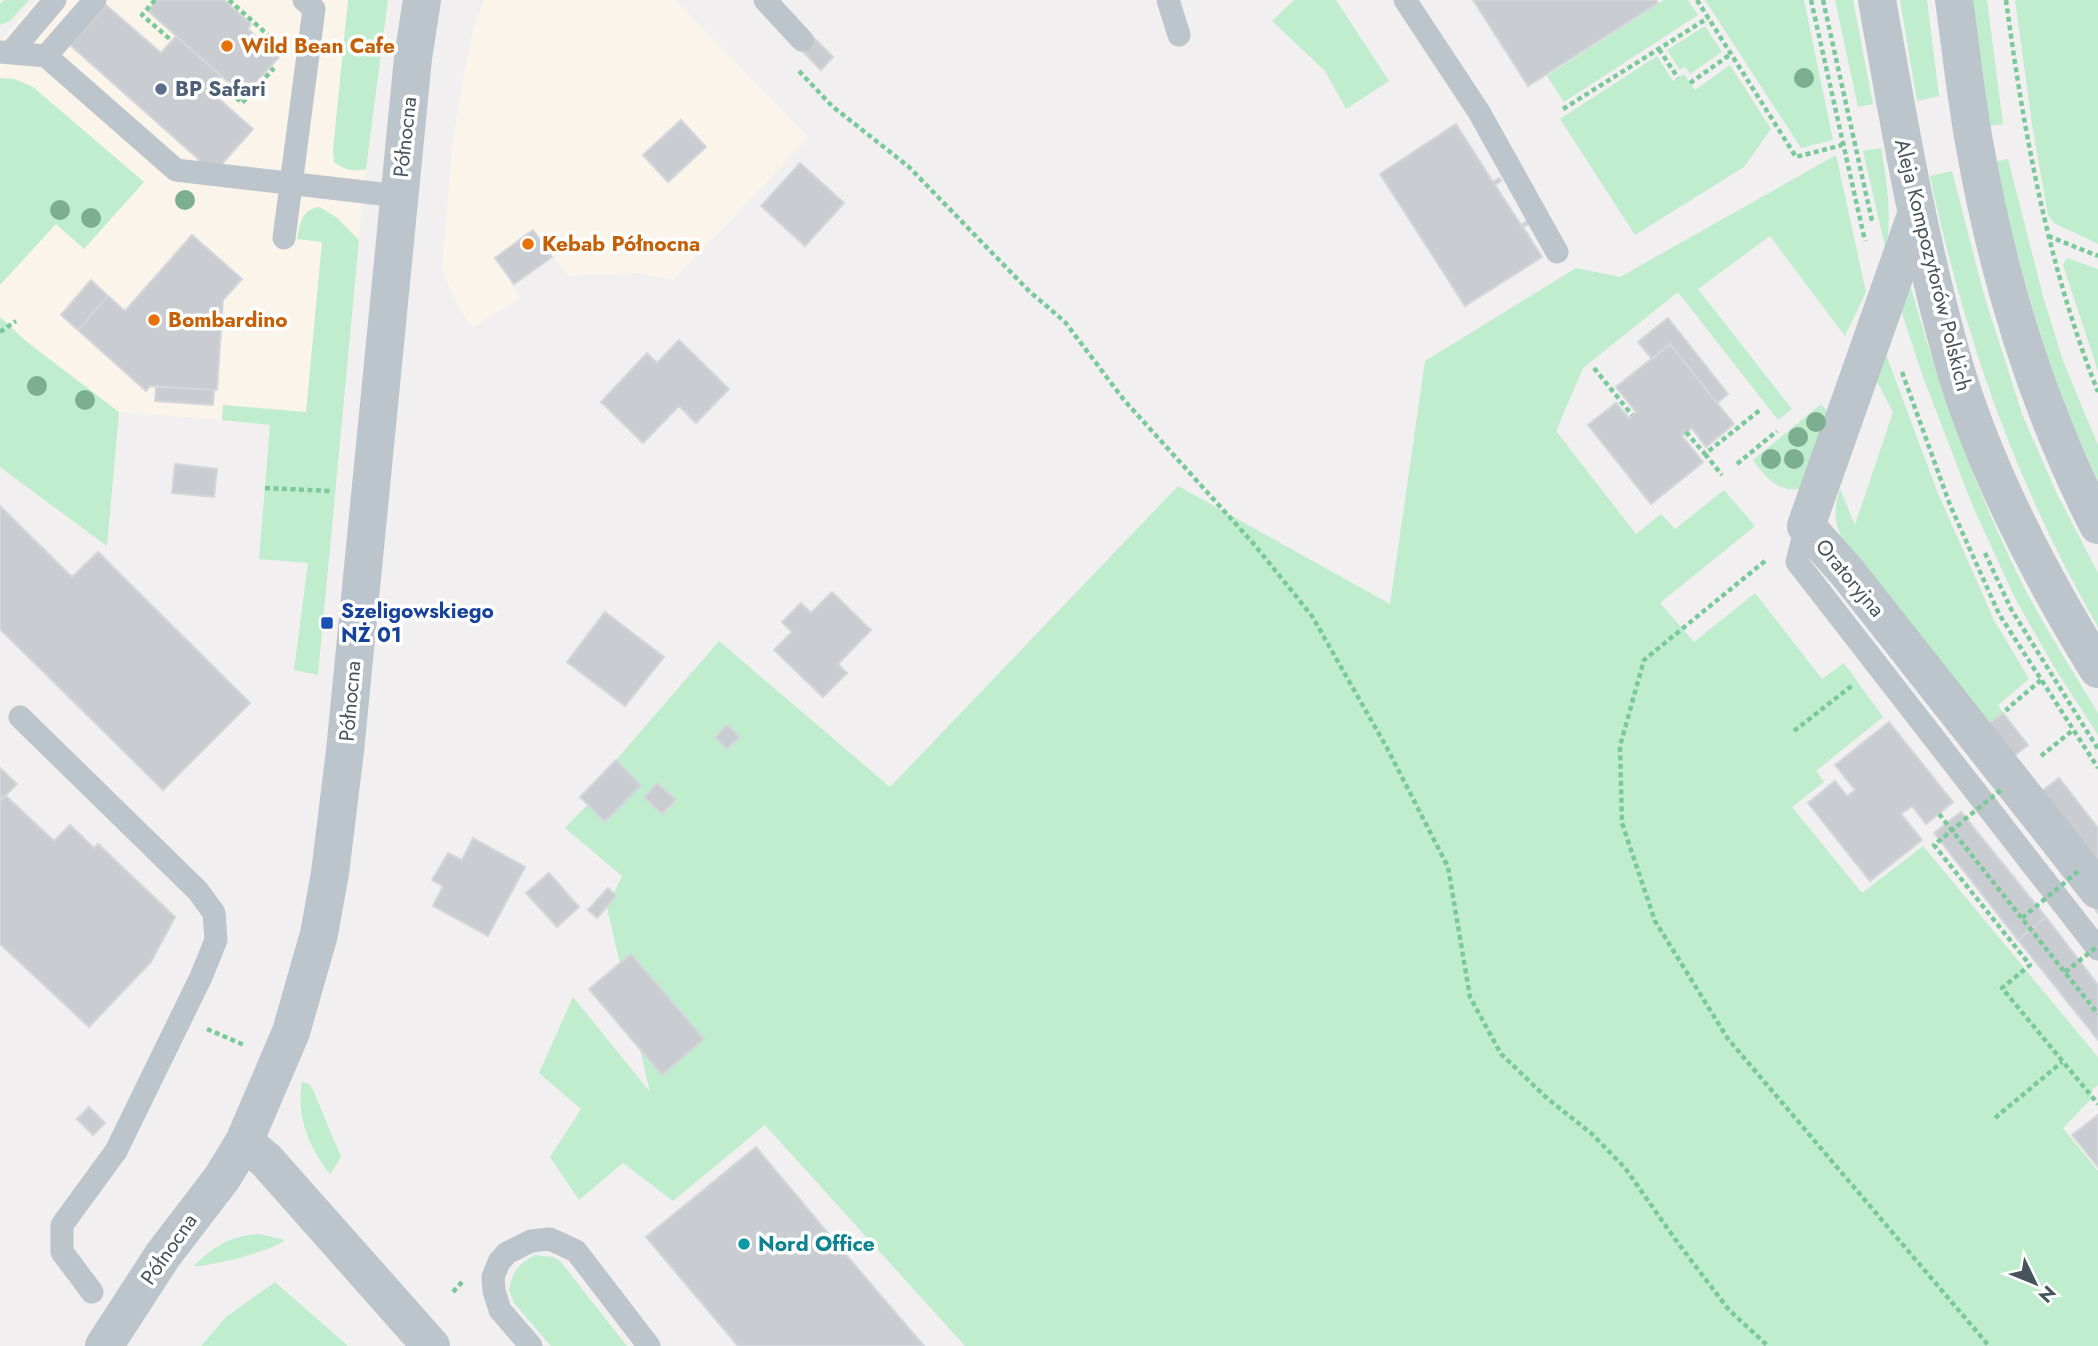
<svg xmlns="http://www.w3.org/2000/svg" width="2098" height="1346" font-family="Jost,sans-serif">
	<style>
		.commercial { fill: #fbf4ea }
		.green { fill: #c0edcd }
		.building { fill: #c9cdd1; stroke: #d3d6da; stroke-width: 2 }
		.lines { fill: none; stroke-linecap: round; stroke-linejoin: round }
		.path { stroke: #7ac99a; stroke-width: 4.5; stroke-dasharray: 5 3.5; stroke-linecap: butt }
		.service { stroke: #bbc5cb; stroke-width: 23 }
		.minor { stroke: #bbc5cb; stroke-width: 38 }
		.tertiary { stroke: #bbc5cb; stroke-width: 38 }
		.path-bridge { stroke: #7ac99a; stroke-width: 4.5; stroke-dasharray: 5 3.5; stroke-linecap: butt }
		.tree { fill: #7cae90 }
		.food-dot { fill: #e8710a; stroke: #fff; stroke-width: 2.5 }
		.service-dot { fill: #5c6f8a; stroke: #fff; stroke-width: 2.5 }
		.transit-dot { fill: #1a4fb4; stroke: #fff; stroke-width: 2.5 }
		.culture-dot { fill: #0f9aa8; stroke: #fff; stroke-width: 2.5 }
		.labels { text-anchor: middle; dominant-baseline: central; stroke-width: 7; stroke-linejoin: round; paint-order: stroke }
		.food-label { font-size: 21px; font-weight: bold; fill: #c56008; stroke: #fff; text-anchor: start }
		.service-label { font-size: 21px; font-weight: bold; fill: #4e5e75; stroke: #fff; text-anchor: start }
		.street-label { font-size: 21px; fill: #48545b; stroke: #fff }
		.transit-label { font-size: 21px; font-weight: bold; fill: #164399; stroke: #fff; text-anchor: start }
		.culture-label { font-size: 21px; font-weight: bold; fill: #0d838f; stroke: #fff; text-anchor: start }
	</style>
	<rect width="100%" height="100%" fill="#f1efef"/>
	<path class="commercial" d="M36 0H388L366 169 340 429 119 412 27 342 0 317V285L56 224 83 248 14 79 0 78V42Z
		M484 0H675L809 138 673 280 637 273 569 276 532 231 495 258 520 298 472 328 456 302 442 270 453 137 472 32Z"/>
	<path class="green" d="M4 0H29L10 21 0 25V4Z
		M348 0H388L366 169C352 172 345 170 334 162L333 150Z
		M1294 0H1336L1389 81 1346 109 1325 71 1272 21Z
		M1664 0H1688L1698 15 1564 102 1547 76Z
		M1705 0H1804L1833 140 1801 148Z
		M1835 0H1853L1873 104 1858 107Z
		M1900 0H1927L1939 96 1917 101Z
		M1973 0H1987L2003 124 1990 126Z
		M2015 0H2098V244L2054 223 2048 215 2032 124Z
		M1705 26 1722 52 1690 74 1685 67 1680 70 1667 50Z
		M1657 56 1673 81 1684 74 1695 90 1730 65 1771 129 1744 167 1635 235 1560 119Z
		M0 78 14 79 33 87 144 182 84 249 56 224 0 285Z
		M1881 148C1887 183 1892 215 1886 251L1863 151Z
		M1836 155 1866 292 1845 336 1770 236 1698 289 1792 409 1778 420 1678 292 1583 368 1556 431 1636 534 1661 514 1675 529 1724 490 1755 526 1660 603 1694 642 1755 593 1822 679 1844 663 1883 717 1816 771 1824 782 1792 807 1862 893 1923 846 2098 1057V1085L2093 1089 2090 1100 2063 1128 2098 1171V1346H965L765 1125 673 1201 623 1163 579 1200 550 1157 581 1109 539 1073 573 997 650 1092 607 908 622 876 565 828 587 805 580 797 616 760 719 641 890 787 1178 486 1390 604 1425 361 1576 268 1620 277Z
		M2008 159 2043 296 2063 361 2098 445V480C2048 379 2022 270 1993 162Z
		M1952 171 1984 295 2022 414 2057 494 2098 573V627C2016 485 1964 336 1930 176Z
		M320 207 337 218 359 240 318 675 294 670 308 563 259 559 270 425 222 420 223 405 306 412 322 242 297 239C300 224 302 208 320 207Z
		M2067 258 2098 269V371L2063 265Z
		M1911 288C1941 393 1977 495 2027 593 2049 634 2074 673 2098 713V735L2056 670 2017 602 1973 507 1923 377 1900 307Z
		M0 317 27 342 119 412 107 546 0 467Z
		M1884 349 1937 491 1994 620 2029 679 1998 705 2003 713 1989 723 1844 541C1833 523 1834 509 1840 489L1855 525 1893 412 1874 376Z
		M1821 404 1832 418 1806 487C1781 496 1767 479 1753 460Z
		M302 1082 309 1084 313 1090 341 1157 330 1174C309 1147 296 1117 302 1082Z
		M259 1234 285 1240C272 1251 213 1266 194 1266 214 1246 230 1236 259 1234Z
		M535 1255 553 1257 560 1261 627 1346H551L514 1303 509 1290C513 1271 518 1264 535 1255Z
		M275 1282 348 1346H201L226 1317Z"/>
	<path class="building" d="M157 0H224L251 24 248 29 279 57 244 96 148 11Z
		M1473 0H1656L1658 3 1528 86Z
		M106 5 161 53 176 36 221 76 209 90 253 129 214 173 70 45Z
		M810 34 833 57 821 70 798 47Z
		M681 120 706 147 668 182 643 155Z
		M1456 124 1493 182 1499 178 1501 181 1495 185 1521 225 1527 221 1528 224 1523 227 1542 257 1465 306 1380 174Z
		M800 163 844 203 805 246 761 206Z
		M533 230 552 257 514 284 495 258Z
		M192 235 242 279 223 300 217 390 150 386 146 391 78 330 108 296 125 311Z
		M91 280 108 296 78 330 61 315Z
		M1668 318 1728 394 1717 403 1670 344 1652 359 1638 342Z
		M679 340 729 389 696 423 679 406 643 443 601 402 647 353 657 363Z
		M1670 344 1734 424 1706 447 1692 428 1682 436 1703 462 1651 504 1588 425 1616 403 1629 418 1636 412 1616 387Z
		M156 387 214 390 213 405 155 401Z
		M175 464 217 469 214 497 172 493Z
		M0 506 72 577 98 552 250 703 163 790 0 629Z
		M832 592 871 630 838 664 847 673 823 697 774 650 792 632 782 622 801 603 811 613Z
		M605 612 664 657 625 706 567 662Z
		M2003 713 2028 745 1991 774 1966 741Z
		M1889 722 1953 802 1926 824 1912 806 1901 814 1922 840 1870 881 1808 803 1835 781 1847 796 1855 790 1835 765Z
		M727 725 740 737 727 749 715 737Z
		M616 760 641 785 605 822 580 797Z
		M0 768 17 784 0 801Z
		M2059 778 2098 828V913L2017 810Z
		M657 783 676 800 662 814 644 797Z
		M5 795 54 841 70 825 94 848 98 844 175 917 151 962 89 1027 0 944V801Z
		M1961 812 2046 917 2018 940 1934 833Z
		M473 838 525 867 488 936 433 906 443 886 432 880 448 853 462 860Z
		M549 873 579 907 557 927 526 893Z
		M608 888 616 896 597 918 588 910Z
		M2046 917 2098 985V1040L2018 940Z
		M631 954 704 1039 662 1075 589 989Z
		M89 1107 105 1123 93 1135 77 1119Z
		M2098 1115V1167L2072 1135Z
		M756 1147 842 1250 924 1346H738L646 1237Z"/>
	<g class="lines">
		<path class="path" d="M155 0 142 15 171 40
			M229 0 278 44
			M1697 0 1796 157 1842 145
			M1811 0 1865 241
			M1823 0 1872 221
			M2006 0C2024 134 2048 266 2098 392
			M1659 49 1678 78
			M799 71 832 106 909 167 1029 291 1065 322 1124 400 1253 543 1312 616 1387 748 1448 867 1470 997 1501 1054 1548 1099 1592 1134 1625 1168 1675 1239 1729 1310 1768 1346
			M217 81 242 103 274 68
			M1690 83 1731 54
			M1563 109 1708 18
			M2048 236 2098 256
			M0 332 16 321
			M1594 368 1632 415
			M1902 372 1950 505 1999 614 2098 768
			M1686 432 1705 454 1760 410
			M1705 454 1722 475
			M1737 464 1777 431
			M265 488 332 491
			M1985 553 2011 609 2098 749
			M1765 561 1644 660 1620 746 1622 823 1655 921 1728 1039 1989 1346
			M2009 711 2007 709 2041 680
			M1794 731 1854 684
			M2041 756 2073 730
			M1939 814 2098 1014
			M1961 823 1934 845 2030 965 2002 988 2098 1104
			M207 1029 244 1045
			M1995 1118 2062 1062
			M453 1292 462 1282"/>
		<path class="service" d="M765 0 802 40
			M1168 0 1179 35
			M1405 0 1479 112 1557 252
			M0 52 46 56 176 170 399 196
			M11 52 55 0
			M46 56 95 0
			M284 238 314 9 304 0
			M1806 526 1797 562 2098 949
			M20 717 198 891 214 913 216 940 201 977 116 1151 62 1225V1252L92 1292
			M531 1346 500 1310 494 1291 493 1277 499 1262 507 1253 531 1241 550 1239 576 1251 649 1346"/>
		<path class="minor" d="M1916 215 1806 526 1847 572 2098 890"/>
		<path class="tertiary" d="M1877 0C1899 124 1920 247 1955 368 1987 474 2040 575 2098 669
			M1954 0C1961 49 1966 99 1975 147 1998 277 2038 407 2098 525
			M244 1142 266 1160 431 1346
			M104 1346 163 1255 222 1178 244 1142 291 1032 319 934 330 873 345 751 413 58 422 0"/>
		<path class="path-bridge" d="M1964 820 2002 789
			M2022 918 2081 869
			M2065 972 2098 946"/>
	</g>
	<g class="tree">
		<circle cx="1804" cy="78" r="10"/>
		<circle cx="185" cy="200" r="10"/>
		<circle cx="60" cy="210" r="10"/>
		<circle cx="91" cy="218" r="10"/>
		<circle cx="37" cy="386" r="10"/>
		<circle cx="85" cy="400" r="10"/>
		<circle cx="1816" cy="422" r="10"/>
		<circle cx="1798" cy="437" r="10"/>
		<circle cx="1771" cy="459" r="10"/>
		<circle cx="1794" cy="459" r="10"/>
	</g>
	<g class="food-dot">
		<circle cx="227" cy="46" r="7"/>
		<circle cx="528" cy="244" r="7"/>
		<circle cx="154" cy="320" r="7"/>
	</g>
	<circle class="service-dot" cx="161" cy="89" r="7"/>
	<rect class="transit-dot" x="320" y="616" width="14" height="14" rx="3.5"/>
	<circle class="culture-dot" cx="744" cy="1244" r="7"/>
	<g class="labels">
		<g class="food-label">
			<text x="241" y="46">Wild Bean Cafe</text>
			<text x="542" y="244">Kebab Północna</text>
			<text x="168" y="320">Bombardino</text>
		</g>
		<g class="service-label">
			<text x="175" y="89">BP Safari</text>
		</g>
		<g class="street-label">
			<text transform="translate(405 137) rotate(-84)">Północna</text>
			<text transform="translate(1933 265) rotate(76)">Aleja Kompozytorów Polskich</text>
			<text transform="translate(1850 578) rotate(50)">Oratoryjna</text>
			<text transform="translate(350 701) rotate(-85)">Północna</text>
			<text transform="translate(169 1249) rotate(-55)">Północna</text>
		</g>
		<g class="transit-label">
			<text x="341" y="611">Szeligowskiego<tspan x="341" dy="24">NŻ 01</tspan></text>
		</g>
		<g class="culture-label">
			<text x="758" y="1244">Nord Office</text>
		</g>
	</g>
	<g transform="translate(2035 1283) rotate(133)" stroke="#ffffff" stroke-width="5" paint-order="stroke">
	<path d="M0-5L12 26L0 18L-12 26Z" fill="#48545b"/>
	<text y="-10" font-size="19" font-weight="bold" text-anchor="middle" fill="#48545b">N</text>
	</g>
</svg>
